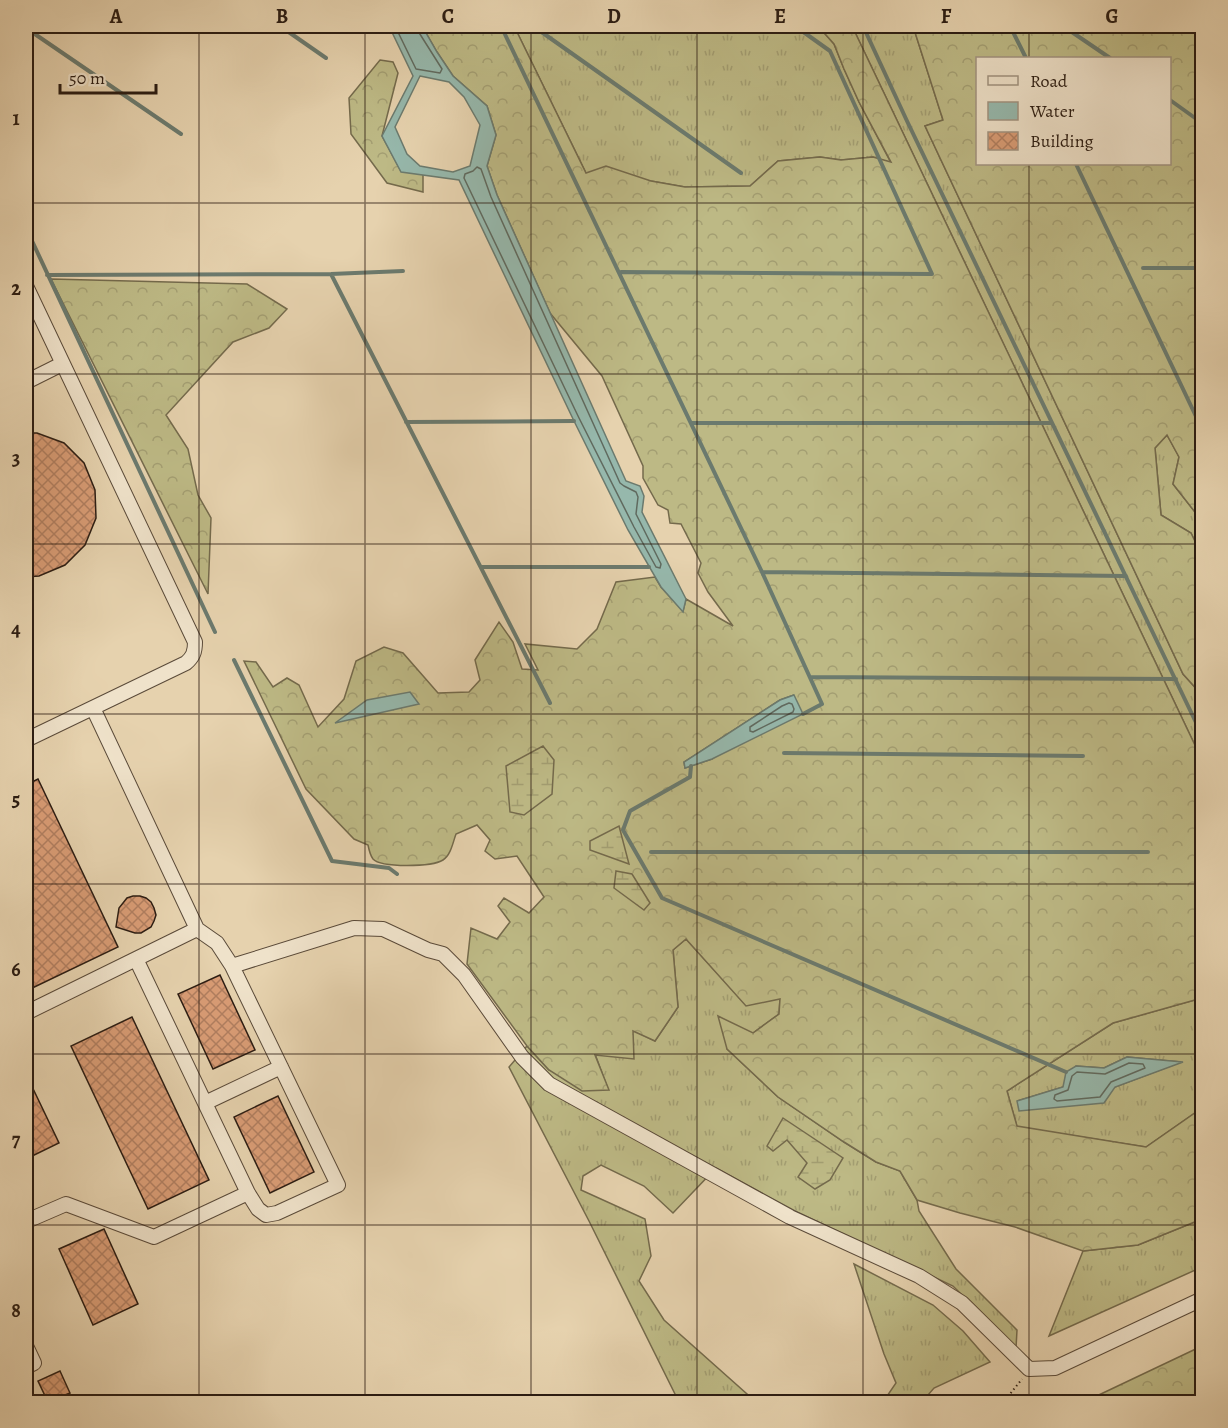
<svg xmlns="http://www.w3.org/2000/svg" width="1228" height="1428" font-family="Alegreya,serif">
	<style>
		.grass { fill: url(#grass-tufts); stroke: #746a4c; stroke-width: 1.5; fill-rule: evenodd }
		.forest { fill: url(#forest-crowns); stroke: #746a4c; stroke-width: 1.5; fill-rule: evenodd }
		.wetland { fill: url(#wetland-marsh); stroke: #746a4c; stroke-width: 1.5 }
		.water { fill: #96b8ac; stroke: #6b7a6e; stroke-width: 1.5; fill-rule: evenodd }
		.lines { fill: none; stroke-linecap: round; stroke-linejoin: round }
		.shore { stroke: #606a5f; stroke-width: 1.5 }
		.stream { stroke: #6b7a6e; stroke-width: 4 }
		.building { fill: url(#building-cross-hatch); stroke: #2b1c12; stroke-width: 1.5 }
		.minor-casing { stroke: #5a4a39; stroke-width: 16 }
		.path { stroke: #2b1c12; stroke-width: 2; stroke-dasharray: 1.5 3; stroke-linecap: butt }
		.minor { stroke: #efe2ca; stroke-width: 14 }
		.grid { fill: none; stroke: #2b1c12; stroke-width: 1.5; stroke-opacity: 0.55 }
		.neatline { fill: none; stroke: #2b1c12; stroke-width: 2 }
		.grid-label { font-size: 20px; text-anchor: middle; font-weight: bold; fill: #2b1c12 }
	</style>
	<defs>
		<pattern id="grass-tufts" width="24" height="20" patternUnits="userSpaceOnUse" patternTransform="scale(1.5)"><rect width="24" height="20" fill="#bdb985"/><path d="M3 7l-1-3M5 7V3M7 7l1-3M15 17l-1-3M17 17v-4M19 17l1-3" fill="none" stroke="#a39e72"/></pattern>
		<pattern id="forest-crowns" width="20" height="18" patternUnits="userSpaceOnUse" patternTransform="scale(1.5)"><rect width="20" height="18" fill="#bdb985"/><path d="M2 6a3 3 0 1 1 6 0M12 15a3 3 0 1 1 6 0" fill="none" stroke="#a39e72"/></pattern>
		<pattern id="wetland-marsh" width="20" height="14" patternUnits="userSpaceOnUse" patternTransform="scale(1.5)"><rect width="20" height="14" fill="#bdb985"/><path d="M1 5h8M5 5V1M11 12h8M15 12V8" fill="none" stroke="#a39e72"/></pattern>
		<pattern id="building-cross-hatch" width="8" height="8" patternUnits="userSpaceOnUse" patternTransform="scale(1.5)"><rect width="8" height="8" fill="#d99c75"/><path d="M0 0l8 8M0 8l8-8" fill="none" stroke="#b07e5f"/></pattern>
	</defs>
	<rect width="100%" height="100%" fill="#e6d2ae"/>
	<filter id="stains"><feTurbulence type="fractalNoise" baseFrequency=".00333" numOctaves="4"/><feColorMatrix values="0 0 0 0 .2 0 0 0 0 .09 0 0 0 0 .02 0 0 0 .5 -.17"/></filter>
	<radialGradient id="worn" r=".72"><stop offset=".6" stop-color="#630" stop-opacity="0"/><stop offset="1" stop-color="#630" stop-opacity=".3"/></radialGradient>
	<path class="grass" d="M514 26H818L834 44 844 69 859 102 891 163 873 157 841 160 820 157 778 161 750 186 685 187 651 181 586 173Z
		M852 26H913L943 120 925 126 1183 674 1202 695V760Z
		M1167 435 1179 457 1173 484 1202 521V556L1191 533 1161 515 1155 448Z
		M686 939 746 1005 780 998 779 1014 753 1033 727 1049 778 1097 844 1142 876 1162 900 1171 917 1200 919 1211 956 1269 1017 1330 1016 1348 953 1286 795 1211 716 1168 673 1213 644 1186 601 1165 583 1176 581 1190 645 1219 651 1256 639 1281 664 1320 756 1402H679L589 1221 509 1067 527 1046 549 1070 608 1089 595 1054 633 1030 655 1041 678 1007 673 950Z
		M1202 998V1108L1146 1147 1017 1127 1007 1091 1113 1023ZM1127 1057 1181 1062 1115 1087 1017 1101 1063 1087 1076 1066 1104 1068Z
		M1202 1219V1267L1049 1336 1083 1251 1138 1245Z
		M854 1264 933 1305 963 1331 990 1362 934 1388 922 1402H883L896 1383 884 1354Z"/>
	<path class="forest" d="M422 26H514L586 173 606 166 651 181 685 187 750 186 778 161 820 157 841 160 873 157 891 162 859 102 844 69 834 44 818 26H852L1202 760V998L1113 1023 1007 1091 1017 1126 1146 1147 1202 1108V1219L1138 1245 1083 1251 1015 1227 960 1213 917 1200 900 1171 876 1162 844 1142 778 1097 727 1049 718 1016 753 1033 779 1014 780 999 746 1006 686 939 673 950 678 1007 655 1041 633 1031 634 1059 595 1055 609 1090 582 1091 549 1070 527 1046 467 964 471 928 497 939 510 922 498 906 504 898 529 913 544 897 517 856 495 859 485 851 490 840 477 825 456 834C453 842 451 855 443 860 432 867 381 868 373 859 370 855 369 850 368 845L354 839 306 789 244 661 256 662 273 687 287 678 299 685 318 727 344 699 356 661 384 647 403 653 438 693 469 692 480 680 475 660 499 622 513 642 522 669 538 670 525 644 577 649 597 629 616 582 655 577 661 587 683 611 686 599 733 626 708 592 698 573 701 563 681 524 670 523 668 510 658 505 643 478V466L602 376 550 313 497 195 487 166 496 135 487 106 453 76 437 52ZM794 695 712 759 685 768 684 762 780 700Z
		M913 26H1202V521L1173 484 1179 457 1167 435 1155 448 1161 515 1191 533 1202 556V695L1183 674 925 126 943 120ZM978 58H1170V164H978Z
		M380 60 393 62 398 73 382 136 401 171 423 174V192L387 183 351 134 349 98Z
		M51 279 247 284 287 309 269 328 233 342 166 415 188 449 198 495 211 518 208 594Z
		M1202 1346V1402H1084Z"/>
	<path class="wetland" d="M543 746 554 760 552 794 524 815 510 812 506 766Z
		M619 826 629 864 590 850V841Z
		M616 871 632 874 650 903 644 910 614 888Z
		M783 1118 843 1158 830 1180 815 1189 798 1177 807 1163 787 1140 773 1151 767 1146Z"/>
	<path class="water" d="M389 26H422L437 52 453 76 487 106 496 135 487 166 497 195 626 481 640 486 644 496 642 512 686 599 683 612 661 587 628 530 574 421 459 180 401 172 382 136 413 76ZM420 76 449 82 464 97 480 125 470 166 453 172 420 166 407 154 395 127Z
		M410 692 419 704 335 723 367 700Z
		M794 695 803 714 712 759 685 768 684 762 780 700Z
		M1127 1057 1183 1062 1115 1087 1104 1103 1019 1111 1017 1101 1063 1087 1066 1072 1076 1066 1104 1068Z"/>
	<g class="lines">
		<path class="shore" d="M395 26 416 69 440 73 442 69 418 31 417 26
			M477 167 481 169 491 197 620 483 624 486 636 492 638 497 636 514 661 564 660 568 656 567 634 527 579 418 464 178 465 174 473 171Z
			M789 703 792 704 794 709 793 712 753 732 750 731V727L782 706Z
			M1129 1063 1143 1064 1145 1068 1111 1082 1100 1097 1057 1101 1054 1099 1055 1095 1068 1090 1072 1076 1077 1072 1105 1074Z"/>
		<path class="stream" d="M280 26 326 58
			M365 26 368 32
			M501 26 762 572 822 704 803 714
			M533 26 741 173
			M863 26 907 121 1202 735
			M1010 26 1026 58
			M1063 26 1110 58
			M26 28 181 134
			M1170 100 1202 123
			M1076 164 1202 429
			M26 228 215 632
			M1143 268H1202
			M621 272 932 274 830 51 795 26
			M331 274 550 703
			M47 275 331 274 403 271
			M406 422 574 421
			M691 423H1052
			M481 567H649
			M762 572 1126 576
			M234 660 332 861 389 868 397 874
			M810 677 1176 679
			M784 753 1083 756
			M691 766 690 777 630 811 623 830 662 898 1066 1072
			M651 852H1148"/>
	</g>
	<path class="building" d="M26 433H37L64 443 84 463 95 490 96 518 85 545 65 565 39 576 26 577Z
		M38 779 118 947 26 991V785Z
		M133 896H140L146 898 151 902 154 908 156 915 154 921 151 927 141 933H135L116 927 119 908 127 898Z
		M220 975 255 1050 213 1069 178 994Z
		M132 1017 209 1180 148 1209 71 1046Z
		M26 1074 59 1143 26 1159Z
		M278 1096 314 1172 270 1193 234 1117Z
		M104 1229 138 1304 93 1325 59 1249Z
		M60 1371 70 1393 48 1402 38 1381Z"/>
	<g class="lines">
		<defs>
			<path id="minor" d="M26 286 195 642C195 652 193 657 186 663L26 740
				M26 382 62 364
				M93 708 197 929 217 943 232 966 338 1185 277 1213 266 1215 258 1209 248 1193
				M232 966 354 928 383 929 428 950 443 954 464 975 522 1057 549 1084 790 1217 919 1276 962 1303 1029 1369 1055 1368 1202 1299
				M26 1013 197 929
				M205 1103 281 1067
				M29 1220 66 1204 154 1237 248 1193 136 959
				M26 1346 34 1363 26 1367"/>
		</defs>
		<use href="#minor" class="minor-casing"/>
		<path class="path" d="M995 1402 1010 1394 1022 1379"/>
		<use href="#minor" class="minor"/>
	</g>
	<path class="grid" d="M199 26V1402M365 26V1402M531 26V1402M697 26V1402M863 26V1402M1029 26V58M1029 164V1402M26 203H1202M26 374H1202M26 544H1202M26 714H1202M26 884H1202M26 1054H1202M26 1225H1202"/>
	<rect width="1228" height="1428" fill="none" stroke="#e6d2ae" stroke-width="66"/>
	<rect x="976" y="57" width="195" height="108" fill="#efe2ca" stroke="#a19380" stroke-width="1.5"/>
	<rect x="988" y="76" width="30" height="9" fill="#efe2ca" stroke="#a19380" stroke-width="1.5"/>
	<text x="1030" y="87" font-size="18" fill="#2b1c12">Road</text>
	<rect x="988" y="102" width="30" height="18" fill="#96b8ac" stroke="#a19380" stroke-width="1.5"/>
	<text x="1030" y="117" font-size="18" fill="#2b1c12">Water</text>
	<rect x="988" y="132" width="30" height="18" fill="url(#building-cross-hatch)" stroke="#a19380" stroke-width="1.5"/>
	<text x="1030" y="147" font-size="18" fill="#2b1c12">Building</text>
	<path d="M60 84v9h96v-9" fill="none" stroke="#2b1c12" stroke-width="3"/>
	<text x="69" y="84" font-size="18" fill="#2b1c12" stroke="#efe2ca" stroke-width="4.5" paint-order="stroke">50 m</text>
	<rect x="33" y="33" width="1162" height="1362" class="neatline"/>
	<g class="grid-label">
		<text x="116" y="23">A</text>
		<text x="282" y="23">B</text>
		<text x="448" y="23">C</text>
		<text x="614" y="23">D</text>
		<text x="780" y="23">E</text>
		<text x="946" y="23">F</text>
		<text x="1112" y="23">G</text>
		<text x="16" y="125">1</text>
		<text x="16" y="295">2</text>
		<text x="16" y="465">3</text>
		<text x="16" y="636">4</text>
		<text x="16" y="806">5</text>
		<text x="16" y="976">6</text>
		<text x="16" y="1146">7</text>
		<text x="16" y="1317">8</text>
	</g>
	<rect width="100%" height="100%" filter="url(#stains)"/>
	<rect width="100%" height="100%" fill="url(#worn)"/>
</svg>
